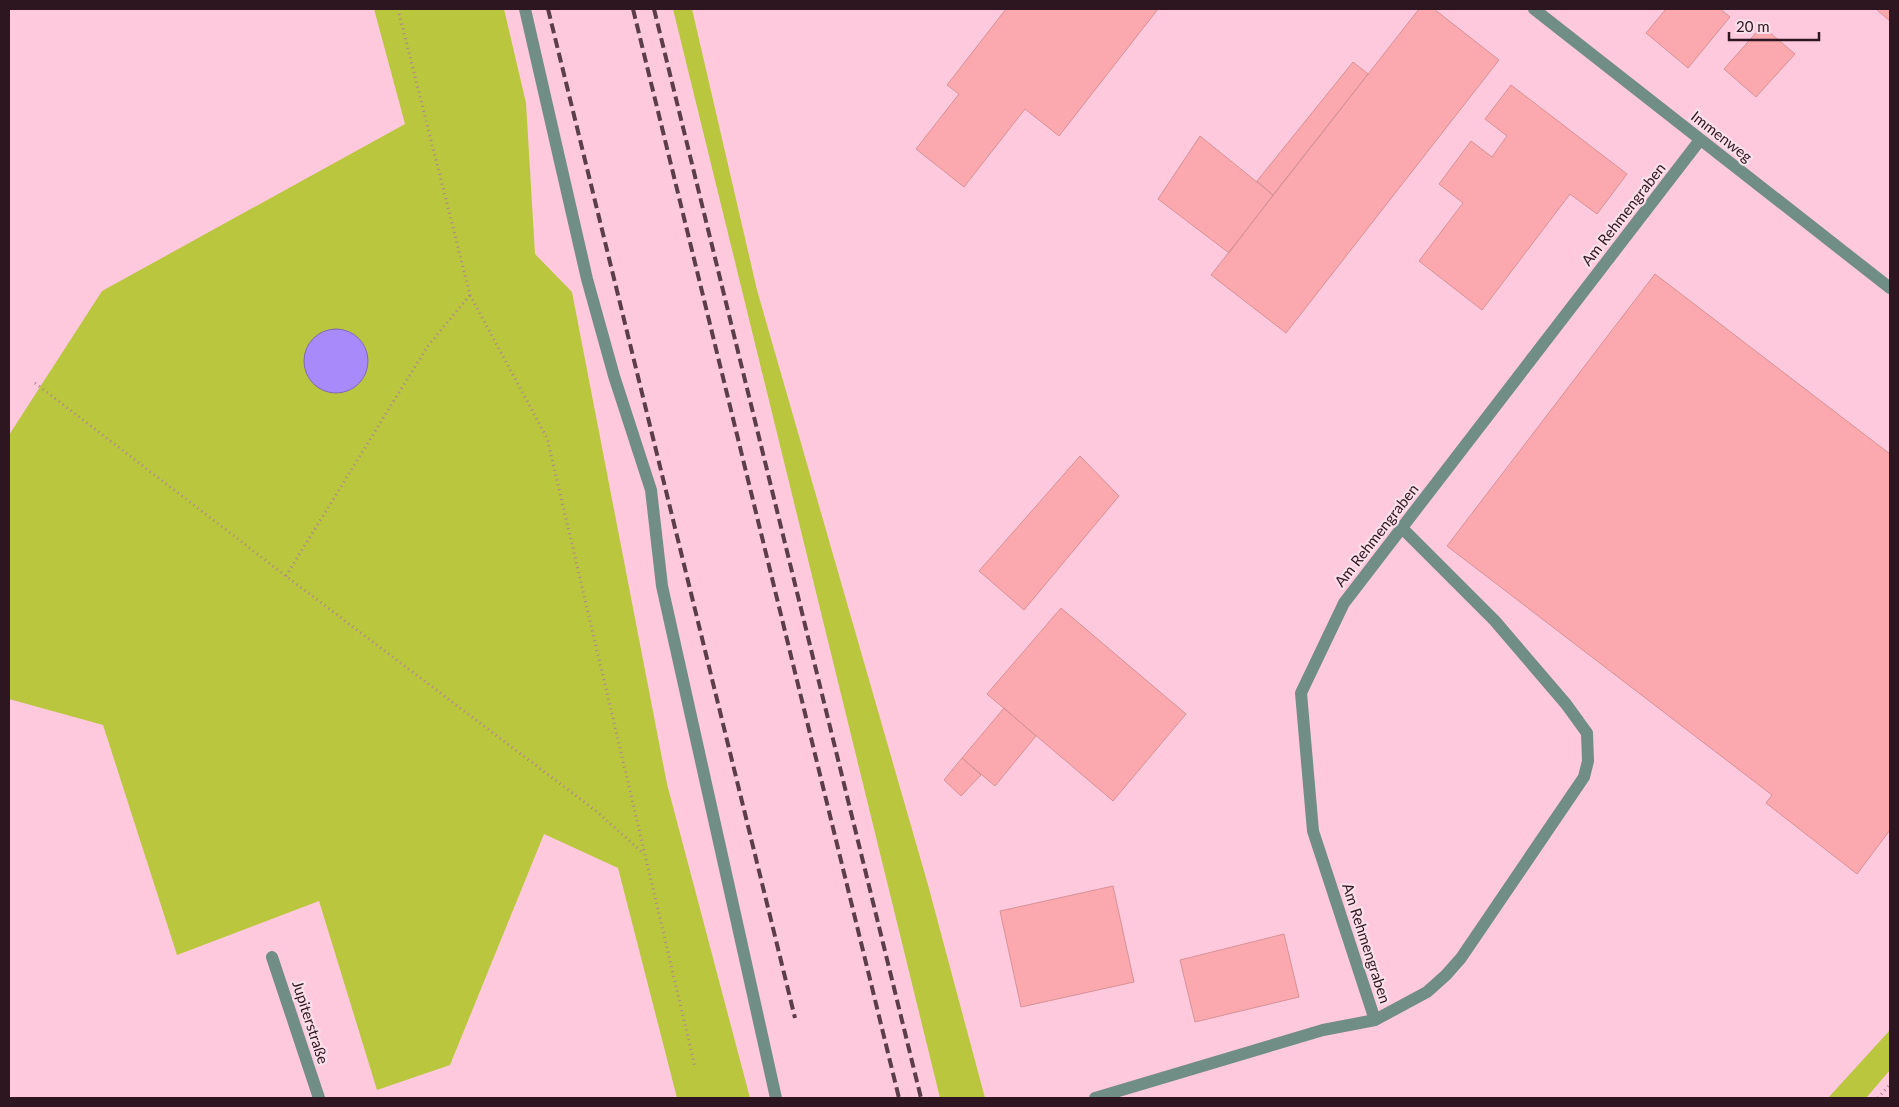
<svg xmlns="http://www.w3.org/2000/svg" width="1899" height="1107" font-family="Lato,sans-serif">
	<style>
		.green { fill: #bac63e }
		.water { fill: #a88afb; stroke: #8367b9 }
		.building { fill: #fba8af; stroke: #d69297 }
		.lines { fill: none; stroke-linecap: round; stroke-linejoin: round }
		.path { stroke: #ad8393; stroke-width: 3; stroke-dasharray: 1 4; stroke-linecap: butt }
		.lane { stroke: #708e85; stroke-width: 12 }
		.street { stroke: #708e85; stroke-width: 12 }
		.rail { stroke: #5c3e4a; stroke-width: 4; stroke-dasharray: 10 5; stroke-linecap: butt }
		.labels { text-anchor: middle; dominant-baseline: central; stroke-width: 4.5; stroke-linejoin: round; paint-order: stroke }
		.street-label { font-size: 15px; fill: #2e1620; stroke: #fbdfe9 }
	</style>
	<rect width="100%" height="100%" fill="#ffc9dd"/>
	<path class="green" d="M374 9H504L526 103 535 254 572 292 667 784 750 1098H677L618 868 544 834 450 1065 377 1090 319 901 177 955 103 725 9 699V435L102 291 405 124Z
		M673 9H692L757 290 928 885 985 1098H940Z
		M1890 1030V1070L1866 1098H1828Z"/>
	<path class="water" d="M304 361a32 32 0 1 1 64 0a32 32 0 1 1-64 0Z"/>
	<path class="building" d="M1006 9H1158L1059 136 1025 109 964 187 916 149 959 94 947 85Z
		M1419 9H1434L1499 60 1286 333 1211 275Z
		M1666 9H1720L1730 17 1688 68 1646 33Z
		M1878 9H1890V21L1877 10Z
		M1762 26 1795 54 1756 97 1724 69Z
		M1353 62 1368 74 1273 195 1257 181Z
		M1511 85 1627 174 1597 214 1570 194 1482 310 1419 261 1463 203 1439 184 1471 141 1492 157 1507 136 1485 119Z
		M1200 136 1273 195 1229 253 1158 199Z
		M1655 274 1890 454V830L1857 874 1766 803 1772 795 1447 546Z
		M1080 456 1119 496 1024 610 979 571Z
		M1061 608 1186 714 1113 801 987 694Z
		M1004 708 1036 736 995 786 962 758Z
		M962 758 981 775 961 796 944 780Z
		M1113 886 1134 982 1021 1007 1000 911Z
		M1284 934 1299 997 1195 1022 1180 960Z"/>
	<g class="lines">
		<path class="path" d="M398 9 470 295 547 438 695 1067
			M35 383 286 576 596 811 643 853
			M286 576 427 347 470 295
			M1878 1098 1890 1084"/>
		<path class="lane" d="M525 9 587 279 614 376 651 490 662 586 776 1098
			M1095 1098 1323 1030 1375 1020 1427 992 1446 975 1461 958 1584 777 1588 761 1587 733 1566 704 1495 621 1402 528"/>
		<path class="street" d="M1534 9 1890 288
			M272 957 319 1098
			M1375 1020 1313 831 1301 693 1344 603 1700 140"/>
		<path class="rail" d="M548 9 795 1018
			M633 9 899 1098
			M654 9 921 1098"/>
	</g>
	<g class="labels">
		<g class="street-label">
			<text transform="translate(1722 136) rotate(38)">Immenweg</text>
			<text transform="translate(1623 214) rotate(-52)">Am Rehmengraben</text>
			<text transform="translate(1376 535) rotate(-52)">Am Rehmengraben</text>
			<text transform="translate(1367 943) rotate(72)">Am Rehmengraben</text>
			<text transform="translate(311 1022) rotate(72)">Jupiterstraße</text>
		</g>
	</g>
	<rect width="1899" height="1107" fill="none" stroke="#2e1620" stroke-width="20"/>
	<path d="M1729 32v8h90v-8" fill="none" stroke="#2e1620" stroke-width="2.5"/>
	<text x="1736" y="32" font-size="15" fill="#2e1620" stroke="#fbdfe9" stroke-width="4" paint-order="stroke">20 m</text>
</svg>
